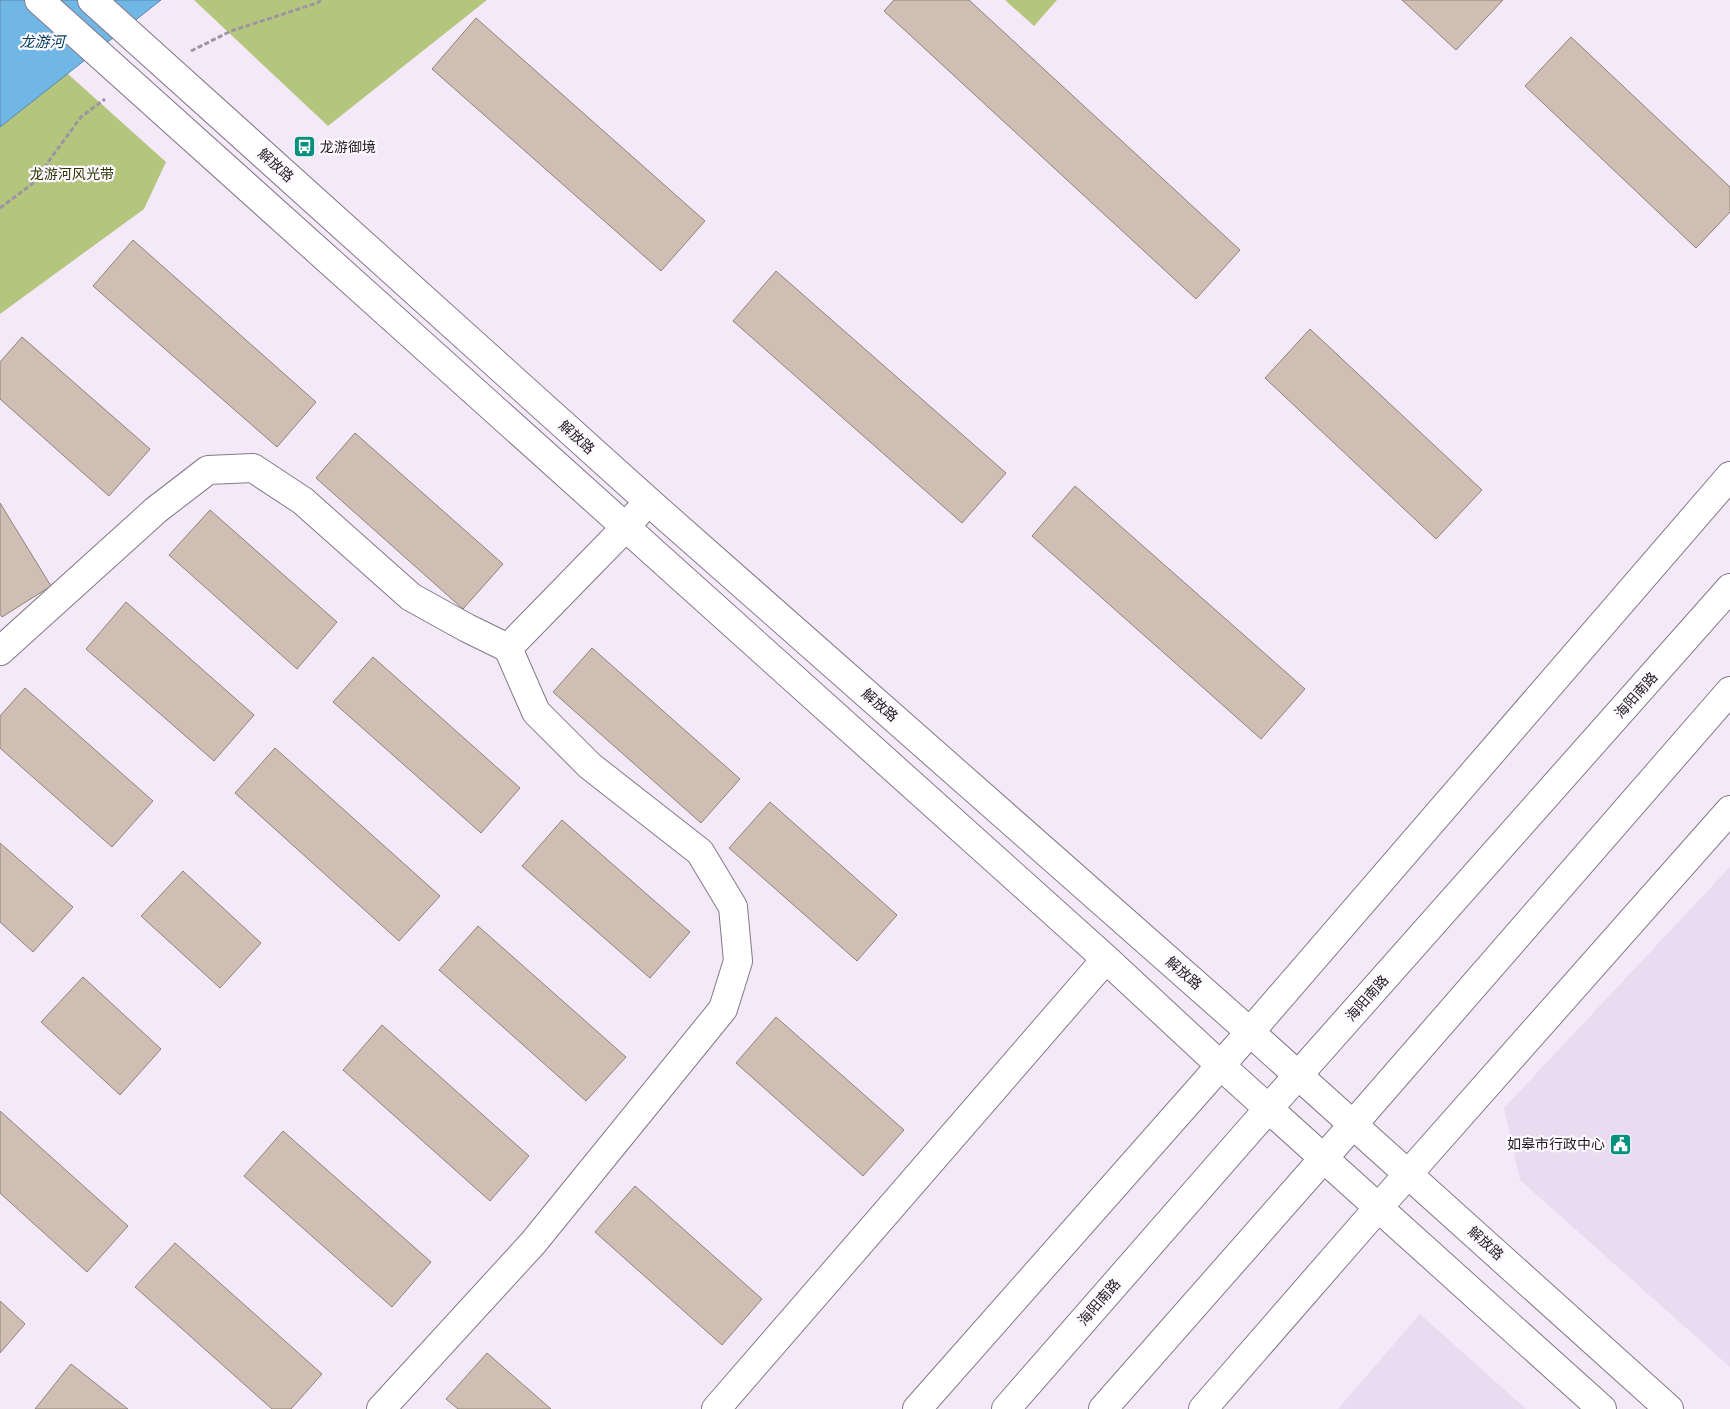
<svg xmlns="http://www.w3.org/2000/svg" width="1730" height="1409" font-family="Arial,'Noto Sans SC',sans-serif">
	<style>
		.built { fill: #ebdbf1 }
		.forest { fill: #b4c67d }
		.water { fill: #71b7e6; stroke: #5888ab }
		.building { fill: #cebeb4; stroke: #918278 }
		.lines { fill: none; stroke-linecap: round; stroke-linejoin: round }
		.minor-casing { stroke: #837a87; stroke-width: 30 }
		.major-casing { stroke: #837a87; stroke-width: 30 }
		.path { stroke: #9d95a0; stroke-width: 3; stroke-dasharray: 5 2.5; stroke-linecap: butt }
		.minor { stroke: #fff; stroke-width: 28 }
		.major { stroke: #fff; stroke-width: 28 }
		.labels { text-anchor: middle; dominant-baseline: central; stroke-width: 4.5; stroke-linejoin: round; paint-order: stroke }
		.poi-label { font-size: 14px; fill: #1f1b20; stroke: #fdf9ff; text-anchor: start }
		.street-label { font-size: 14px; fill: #1f1b20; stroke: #fdf9ff }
		.park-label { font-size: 14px; fill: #2c3600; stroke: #fdf9ff }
		.water-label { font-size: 15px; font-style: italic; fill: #023f5d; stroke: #fdf9ff }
	</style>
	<rect width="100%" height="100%" fill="#f4e9f8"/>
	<path class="built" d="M1730 867V1367L1520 1180 1504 1108Z
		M1420 1314 1526 1409H1338Z"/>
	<path class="forest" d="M194 0H487L328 126Z
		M1005 0H1057L1034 26Z
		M0 13 166 162 144 209 0 314Z"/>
	<path class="water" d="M0 0H161L0 127Z"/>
	<path class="building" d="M894 0H969L1240 250 1196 299 884 11Z
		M1402 0H1503L1456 50Z
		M476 18 705 221 661 271 432 69Z
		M1571 37 1730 187V212L1696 248 1525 86Z
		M133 240 316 402 277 447 93 286Z
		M776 271 1006 473 962 523 733 321Z
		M1310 329 1482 490 1436 539 1265 378Z
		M22 337 150 449 109 496 0 399V362Z
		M355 433 503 564 463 609 316 478Z
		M1075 486 1305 689 1261 739 1032 536Z
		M0 503 51 586 2 617 0 614Z
		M210 510 337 622 297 669 169 555Z
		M126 602 254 715 214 761 86 649Z
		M592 648 740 779 701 823 553 692Z
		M373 657 520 788 481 833 333 702Z
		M25 688 153 801 112 847 0 748V716Z
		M275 748 440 896 399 941 235 793Z
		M770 802 897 915 857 961 729 848Z
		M562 820 690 932 650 978 522 866Z
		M0 843 73 907 33 952 0 922Z
		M183 871 261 943 220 988 141 916Z
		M478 926 626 1057 586 1101 439 970Z
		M83 977 161 1049 120 1095 41 1022Z
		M776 1017 904 1130 863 1176 736 1063Z
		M382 1025 529 1156 490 1201 343 1070Z
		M0 1111 128 1226 87 1272 0 1193Z
		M283 1131 431 1262 392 1307 244 1176Z
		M635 1186 762 1299 722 1345 595 1232Z
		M175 1243 322 1374 291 1409H272L135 1287Z
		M0 1301 25 1324 0 1353Z
		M487 1353 551 1409H458L446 1399Z
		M71 1364 128 1409H35Z"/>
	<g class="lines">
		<defs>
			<path id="minor" d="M39 0 1106 959 1220 1065 1602 1409
				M92 0 648 501 1250 1032 1669 1409
				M508 648 625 528 637 514
				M0 651 156 510 208 470 253 468 303 501 411 597 467 628 508 648 536 712 590 766 700 852 733 907 738 961 723 1009 533 1243 381 1409
				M716 1409 1106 959
				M917 1409 1250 1032 1730 476
				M1203 1409 1378 1208 1730 810"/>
			<path id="major" d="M1006 1409 1269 1108 1730 588
				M1103 1409 1323 1159 1730 691"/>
		</defs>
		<use href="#minor" class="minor-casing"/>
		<use href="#major" class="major-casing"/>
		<path class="path" d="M191 51 231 31 317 3 321 0
			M0 208 32 184 81 117 105 99"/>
		<use href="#minor" class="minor"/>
		<use href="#major" class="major"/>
	</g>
	<defs>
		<symbol id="bus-square" viewBox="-11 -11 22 22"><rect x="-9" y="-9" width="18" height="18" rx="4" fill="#01917d" stroke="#fdf9ff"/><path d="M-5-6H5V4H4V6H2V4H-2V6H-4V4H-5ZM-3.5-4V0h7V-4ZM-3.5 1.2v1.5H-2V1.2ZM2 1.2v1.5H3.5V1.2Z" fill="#fff"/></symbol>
		<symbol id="civic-square" viewBox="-11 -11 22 22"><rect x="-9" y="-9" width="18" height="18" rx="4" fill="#01917d" stroke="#fdf9ff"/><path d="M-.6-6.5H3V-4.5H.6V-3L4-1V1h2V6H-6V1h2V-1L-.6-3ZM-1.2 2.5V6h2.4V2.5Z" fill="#fff"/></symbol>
	</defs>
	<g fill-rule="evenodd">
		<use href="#bus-square" x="292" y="134" width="25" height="25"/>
		<use href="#civic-square" x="1608" y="1132" width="25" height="25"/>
	</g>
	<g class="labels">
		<g class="poi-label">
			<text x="320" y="147">龙游御境</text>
			<text x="1605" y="1144" text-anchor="end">如皋市行政中心</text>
		</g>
		<g class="street-label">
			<text transform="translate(276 165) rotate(42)">解放路</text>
			<text transform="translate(577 437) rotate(42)">解放路</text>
			<text transform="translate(1636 695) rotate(-48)">海阳南路</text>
			<text transform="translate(880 705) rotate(41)">解放路</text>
			<text transform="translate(1184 973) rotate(41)">解放路</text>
			<text transform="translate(1367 998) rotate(-48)">海阳南路</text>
			<text transform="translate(1486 1243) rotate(42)">解放路</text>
			<text transform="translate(1099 1302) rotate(-49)">海阳南路</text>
		</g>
		<g class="park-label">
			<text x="72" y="174">龙游河风光带</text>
		</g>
		<g class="water-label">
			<text x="42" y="41">龙游河</text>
		</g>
	</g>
</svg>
